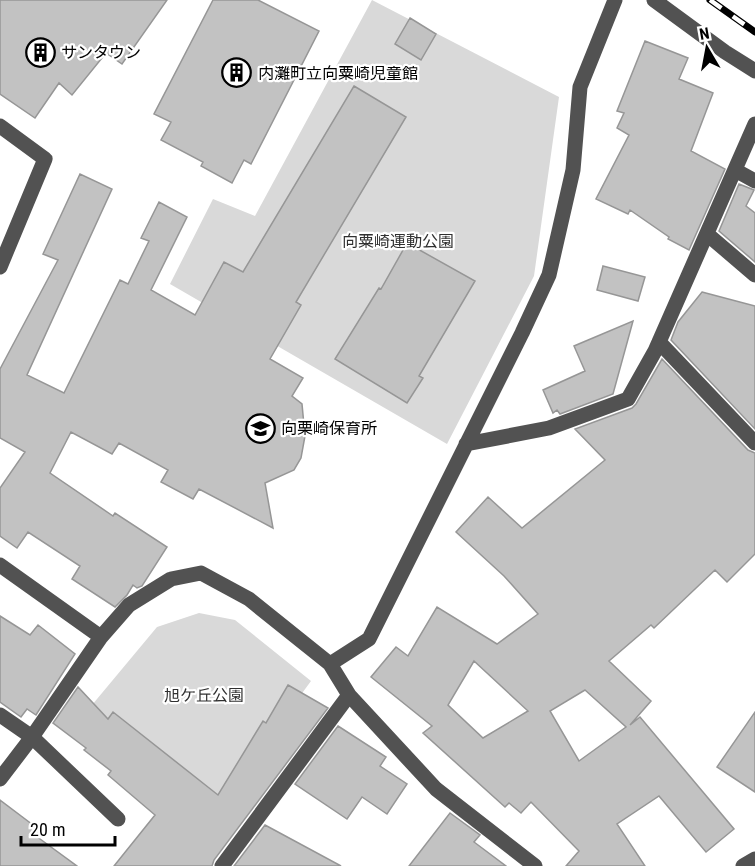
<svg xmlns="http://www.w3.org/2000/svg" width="755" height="866" font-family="'Roboto Condensed','Noto Sans JP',sans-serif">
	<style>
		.green { fill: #d9d9d9 }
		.building { fill: #c2c2c2; stroke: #969696; stroke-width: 1.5; fill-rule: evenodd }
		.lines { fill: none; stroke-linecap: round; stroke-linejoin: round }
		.minor { stroke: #525252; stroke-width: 15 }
		.rail-casing { stroke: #000; stroke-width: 7 }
		.rail { stroke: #fff; stroke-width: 4.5; stroke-dasharray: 14; stroke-linecap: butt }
		.labels { text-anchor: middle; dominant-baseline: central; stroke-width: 4.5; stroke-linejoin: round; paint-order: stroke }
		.poi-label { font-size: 16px; fill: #000; stroke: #fff; text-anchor: start }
		.park-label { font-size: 16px; fill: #303030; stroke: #fff }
	</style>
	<rect width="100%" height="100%" fill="#fff"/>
	<path class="green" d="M372 0 559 97 534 276 447 444 170 284 213 199 255 216Z
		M199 613 235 620 311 681 218 808 92 705 157 627Z"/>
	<path class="building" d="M0 0H167L122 64 106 53 72 95 59 83 35 118 0 94Z
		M213 0H258L319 31 251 164 244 160 232 183 201 166 203 162 161 140 171 122 154 114Z
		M410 18 436 34 421 60 395 44Z
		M645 41 688 58 679 79 713 93 691 151 725 169 689 250 668 239 669 237 630 210 628 214 596 199 629 135 617 128 624 113 617 111Z
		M354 86 406 117 296 302 301 305 270 359 303 378 292 396 302 404 305 436 301 458 294 470 265 483 273 528 199 489 193 499 161 482 168 470 119 443 112 454 71 432 50 473 113 516 115 513 167 547 142 586 137 588 133 585 127 595 115 607 72 579 80 566 28 532 17 548 0 536V488L25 452 0 438V369L58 260 43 254 80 174 112 189 27 375 64 393 120 280 128 284 149 241 141 238 159 202 187 217 151 290 195 315 224 262 243 272Z
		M739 184 754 190 746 206 755 213V262L719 231Z
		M407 243 475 281 419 376 423 378 407 403 335 359 379 288 381 289Z
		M603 266 645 277 638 301 597 290Z
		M702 292 755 306V429L671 340 678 322Z
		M633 321 613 394 560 414 557 410 553 413 543 390 585 371 574 346Z
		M662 359 748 450 755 453V554L727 582 715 570 654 628 651 625 609 661 651 701 630 725 640 717 734 829 706 852 659 796 617 824 645 866H566L579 851 531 802 521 813 509 803 505 807 423 733 432 726 371 677 396 647 408 656 437 607 497 644 538 614 504 576 456 532 488 497 522 528 605 460 575 429 632 408 636 404ZM474 661 528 711 483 738 448 705ZM585 690 626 727 579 761 550 711Z
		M0 616 30 635 38 625 75 654 36 715 27 709 21 717 0 702Z
		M288 685 328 708 214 860 212 866H114L155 815 108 775 111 771 84 750 86 748 53 723 78 687 108 719 113 712 218 795 263 721 266 723Z
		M755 712V792L717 767Z
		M338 726 386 757 380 766 407 784 387 814 362 797 347 819 295 784Z
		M0 800 41 831 36 836 77 866H0Z
		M450 813 480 835 474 842 506 866H409Z
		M265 825 341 866H234Z"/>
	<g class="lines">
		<path class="minor" d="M654 0 725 52 755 71
			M0 126 45 159 0 267
			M735 170 755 181
			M707 234 755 275
			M659 342 755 443
			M466 444 549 428 628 399 655 351 755 124
			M0 565 101 637 129 605 171 579 201 573 249 599 330 664 349 695 436 789 535 866
			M330 664 369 639 522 333 549 275 573 170 580 87 615 0
			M0 715 32 737 118 819
			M0 779 32 737 101 637
			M222 866 349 695
			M743 866 755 859"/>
		<defs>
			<path id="rail" d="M710 0 755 32"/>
		</defs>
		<use href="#rail" class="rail-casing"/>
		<use href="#rail" class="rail"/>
	</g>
	<defs>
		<symbol id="building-ring" viewBox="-11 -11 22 22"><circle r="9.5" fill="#fff" stroke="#000" stroke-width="1.5"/><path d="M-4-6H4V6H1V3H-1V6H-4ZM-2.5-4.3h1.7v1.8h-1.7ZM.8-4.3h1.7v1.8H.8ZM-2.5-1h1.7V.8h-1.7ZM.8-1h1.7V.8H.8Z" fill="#000"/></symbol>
		<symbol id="school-ring" viewBox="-11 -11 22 22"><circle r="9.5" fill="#fff" stroke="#000" stroke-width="1.5"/><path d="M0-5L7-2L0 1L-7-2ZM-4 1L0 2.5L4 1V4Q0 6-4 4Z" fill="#000"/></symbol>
	</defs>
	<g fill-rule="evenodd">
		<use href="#building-ring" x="24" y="36" width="33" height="33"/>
		<use href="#building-ring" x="220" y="56" width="33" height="33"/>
		<use href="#school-ring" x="244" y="412" width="33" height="33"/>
	</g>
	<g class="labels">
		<g class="poi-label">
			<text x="61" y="52">サンタウン</text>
			<text x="258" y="73">内灘町立向粟崎児童館</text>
			<text x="281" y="428">向栗崎保育所</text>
		</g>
		<g class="park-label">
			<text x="398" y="241">向粟崎運動公園</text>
			<text x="204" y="695">旭ケ丘公園</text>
		</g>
	</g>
	<g transform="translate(707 48) rotate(350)" stroke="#ffffff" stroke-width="4.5" paint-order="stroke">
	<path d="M0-4.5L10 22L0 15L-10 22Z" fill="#000000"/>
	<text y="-9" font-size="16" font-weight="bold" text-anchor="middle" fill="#000000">N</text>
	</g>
	<path d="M21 836v9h94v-9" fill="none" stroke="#000000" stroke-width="3"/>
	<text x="30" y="836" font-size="18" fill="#000000" stroke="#ffffff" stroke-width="4.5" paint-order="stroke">20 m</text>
</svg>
